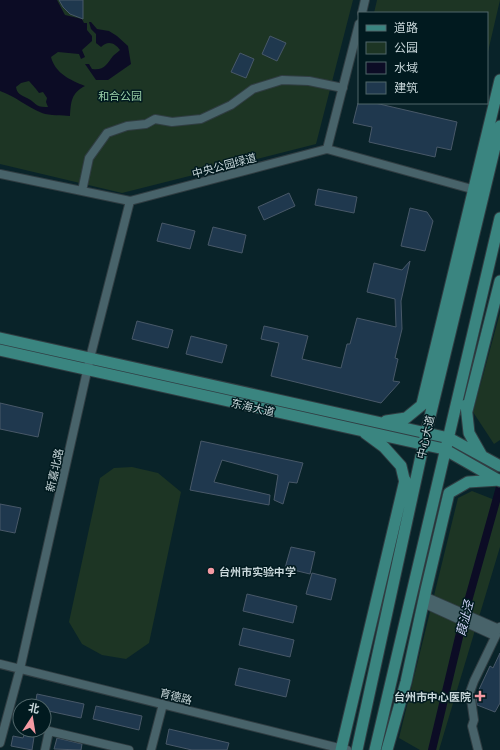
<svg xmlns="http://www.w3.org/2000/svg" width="500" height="750" font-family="Barlow,'Noto Sans SC',sans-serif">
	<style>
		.green { fill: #1d3524 }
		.water { fill: #0c0c25; fill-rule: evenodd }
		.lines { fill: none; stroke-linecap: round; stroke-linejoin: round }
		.canal { stroke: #0c0c25; stroke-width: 8 }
		.building { fill: #1f384e; stroke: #485868 }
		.minor-casing { stroke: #303d42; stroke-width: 10 }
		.major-casing { stroke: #303d42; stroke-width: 13 }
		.minor { stroke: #48636a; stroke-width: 8 }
		.major { stroke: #3a8580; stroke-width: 11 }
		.poi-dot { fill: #f49aa3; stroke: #011a1f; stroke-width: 1.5 }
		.labels { text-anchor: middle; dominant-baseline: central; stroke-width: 3; stroke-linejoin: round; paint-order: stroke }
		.park-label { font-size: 11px; fill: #9bd2a9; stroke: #011a1f }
		.street-label { font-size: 11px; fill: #c8d7da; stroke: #011a1f }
		.poi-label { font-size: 11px; font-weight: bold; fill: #c8d7da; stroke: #011a1f; text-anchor: start }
		.water-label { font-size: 12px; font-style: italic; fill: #cfd4f7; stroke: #011a1f }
	</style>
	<rect width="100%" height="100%" fill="#092329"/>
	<path class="green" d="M0 0H353L316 144 122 193 0 164Z
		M377 0H500L487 56V13H374Z
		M500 313V440L494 444 473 412Z
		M132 467 158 473 181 492 149 643 126 659 102 655 82 644 69 622 100 478 114 468Z
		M472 491 500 502V547L439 750H420L399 738 458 498Z"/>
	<path class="water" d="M0 0H57L65 15 82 19 84 23H87V30L92 36V41L82 50 85 57 81 59 79 54 58 52 51 57C55 73 70 80 85 86 71 93 71 102 70 116 62 115 50 116 42 113 27 107 15 96 0 91ZM29 81 36 89 39 93 43 92 47 98 46 102 48 107C35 108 36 102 27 98 21 95 17 94 16 87L21 83Z
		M89 22H91L97 29 109 31 117 36 128 46 131 64 108 80H96L85 64H89L92 69C104 71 107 64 113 56 115 54 118 52 120 50 115 43 108 40 101 47L96 43V34L91 29Z"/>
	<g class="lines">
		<path class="canal" d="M432 750 465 612 500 487"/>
	</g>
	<path class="building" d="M59 0H83V19L70 14 63 7Z
		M270 36 286 43 277 61 262 54Z
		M240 53 254 59 246 78 231 72Z
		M358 103H375L457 122 451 150 437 147 435 157 369 142 372 127 353 123Z
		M318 189 357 197 354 213 315 205Z
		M289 193 295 206 264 220 258 207Z
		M410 208 427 212 433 221 425 251 401 246Z
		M162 223 195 231 190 249 157 241Z
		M213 227 246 235 242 253 208 245Z
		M410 261 401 301 402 329 395 358 398 359 393 381 400 382 381 403 271 376 279 343 261 339 264 326 308 336 302 359 341 368 347 344H350L357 318 396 327 395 299 367 292 374 263 402 270Z
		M137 321 173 330 168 348 132 339Z
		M191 336 227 345 222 363 186 354Z
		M0 403 43 413 38 437 0 429Z
		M201 441 303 463 297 483 289 482 283 504 274 500 278 475 222 460 214 482 270 495 269 505 190 490Z
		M0 504 21 508 15 533 0 530Z
		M291 547 315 552 310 574 285 568Z
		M312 573 336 579 331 600 306 594Z
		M247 594 297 606 293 623 243 611Z
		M243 628 294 640 290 657 239 645Z
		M500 653V703L495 712 477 705 476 696 490 666 493 668Z
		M239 668 290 680 286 697 235 685Z
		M37 694 84 704 81 718 44 710V706H35Z
		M96 706 142 716 139 730 93 719Z
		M169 729 229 743 227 750H192L166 744Z
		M24 735 34 737 32 750 11 746 13 736 23 738Z
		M57 738 82 744 81 750 54 749Z"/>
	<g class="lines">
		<defs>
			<path id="minor" d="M362 13 365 0
				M327 149 479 191
				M0 174 130 201 327 149 359 24
				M82 191 89 158 107 133 127 126 146 124 155 119 172 122 201 119 231 105 253 89 282 80 309 81 343 88
				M424 596 499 629
				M423 603 495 636
				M0 664 347 750
				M0 743 20 669 90 358 130 201
				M45 750 49 731 129 750
				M151 750 163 704
				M478 750 472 726 474 720 470 692 474 681 500 627"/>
			<path id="major" d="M0 338 449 438 500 466
				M0 350 444 449 500 481
				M422 404 500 80
				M466 405 469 433 482 456
				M467 411 500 281
				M386 421 406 418 428 400
				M365 433 384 447 401 466 406 487
				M341 750 405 480
				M357 750 426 433 500 126
				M375 750 500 218
				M387 750 406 682 426 590 449 493 468 482 500 480"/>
		</defs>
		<use href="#minor" class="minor-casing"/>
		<use href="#major" class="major-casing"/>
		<use href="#minor" class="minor"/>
		<use href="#major" class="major"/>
	</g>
	<g class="poi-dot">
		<circle cx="211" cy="571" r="4"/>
		<path d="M478 690h4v4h4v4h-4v4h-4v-4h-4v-4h4z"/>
	</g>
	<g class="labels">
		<g class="park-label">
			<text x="120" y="95">和合公园</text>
		</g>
		<g class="street-label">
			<text transform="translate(224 165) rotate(-15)">中央公园绿道</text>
			<text transform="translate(253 407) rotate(13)">东海大道</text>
			<text transform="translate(425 437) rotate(-77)">中心大道</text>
			<text transform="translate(54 470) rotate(-77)">新嘉北路</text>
			<text transform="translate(176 696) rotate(14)">育德路</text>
		</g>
		<g class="poi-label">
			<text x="219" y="571">台州市实验中学</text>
			<text x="471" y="696" text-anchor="end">台州市中心医院</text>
		</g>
		<g class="water-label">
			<text transform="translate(464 618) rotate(-76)">葭沚泾</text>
		</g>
	</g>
	<rect x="358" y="12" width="130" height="92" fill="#011a1f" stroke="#51666a"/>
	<rect x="366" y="25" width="20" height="6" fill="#3a8580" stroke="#51666a"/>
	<text x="394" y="32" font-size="12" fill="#c8d7da">道路</text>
	<rect x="366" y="42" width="20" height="12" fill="#1d3524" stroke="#51666a"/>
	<text x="394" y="52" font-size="12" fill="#c8d7da">公园</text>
	<rect x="366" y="62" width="20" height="12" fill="#0c0c25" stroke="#51666a"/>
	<text x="394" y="72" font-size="12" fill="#c8d7da">水域</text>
	<rect x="366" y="82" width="20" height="12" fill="#1f384e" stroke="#51666a"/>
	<text x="394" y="92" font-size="12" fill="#c8d7da">建筑</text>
	<g transform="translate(32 718) rotate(12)"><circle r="19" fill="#011a1f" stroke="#51666a"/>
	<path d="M0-3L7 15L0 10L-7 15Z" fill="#f49aa3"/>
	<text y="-6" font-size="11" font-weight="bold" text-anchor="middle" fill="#c8d7da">北</text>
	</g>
</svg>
